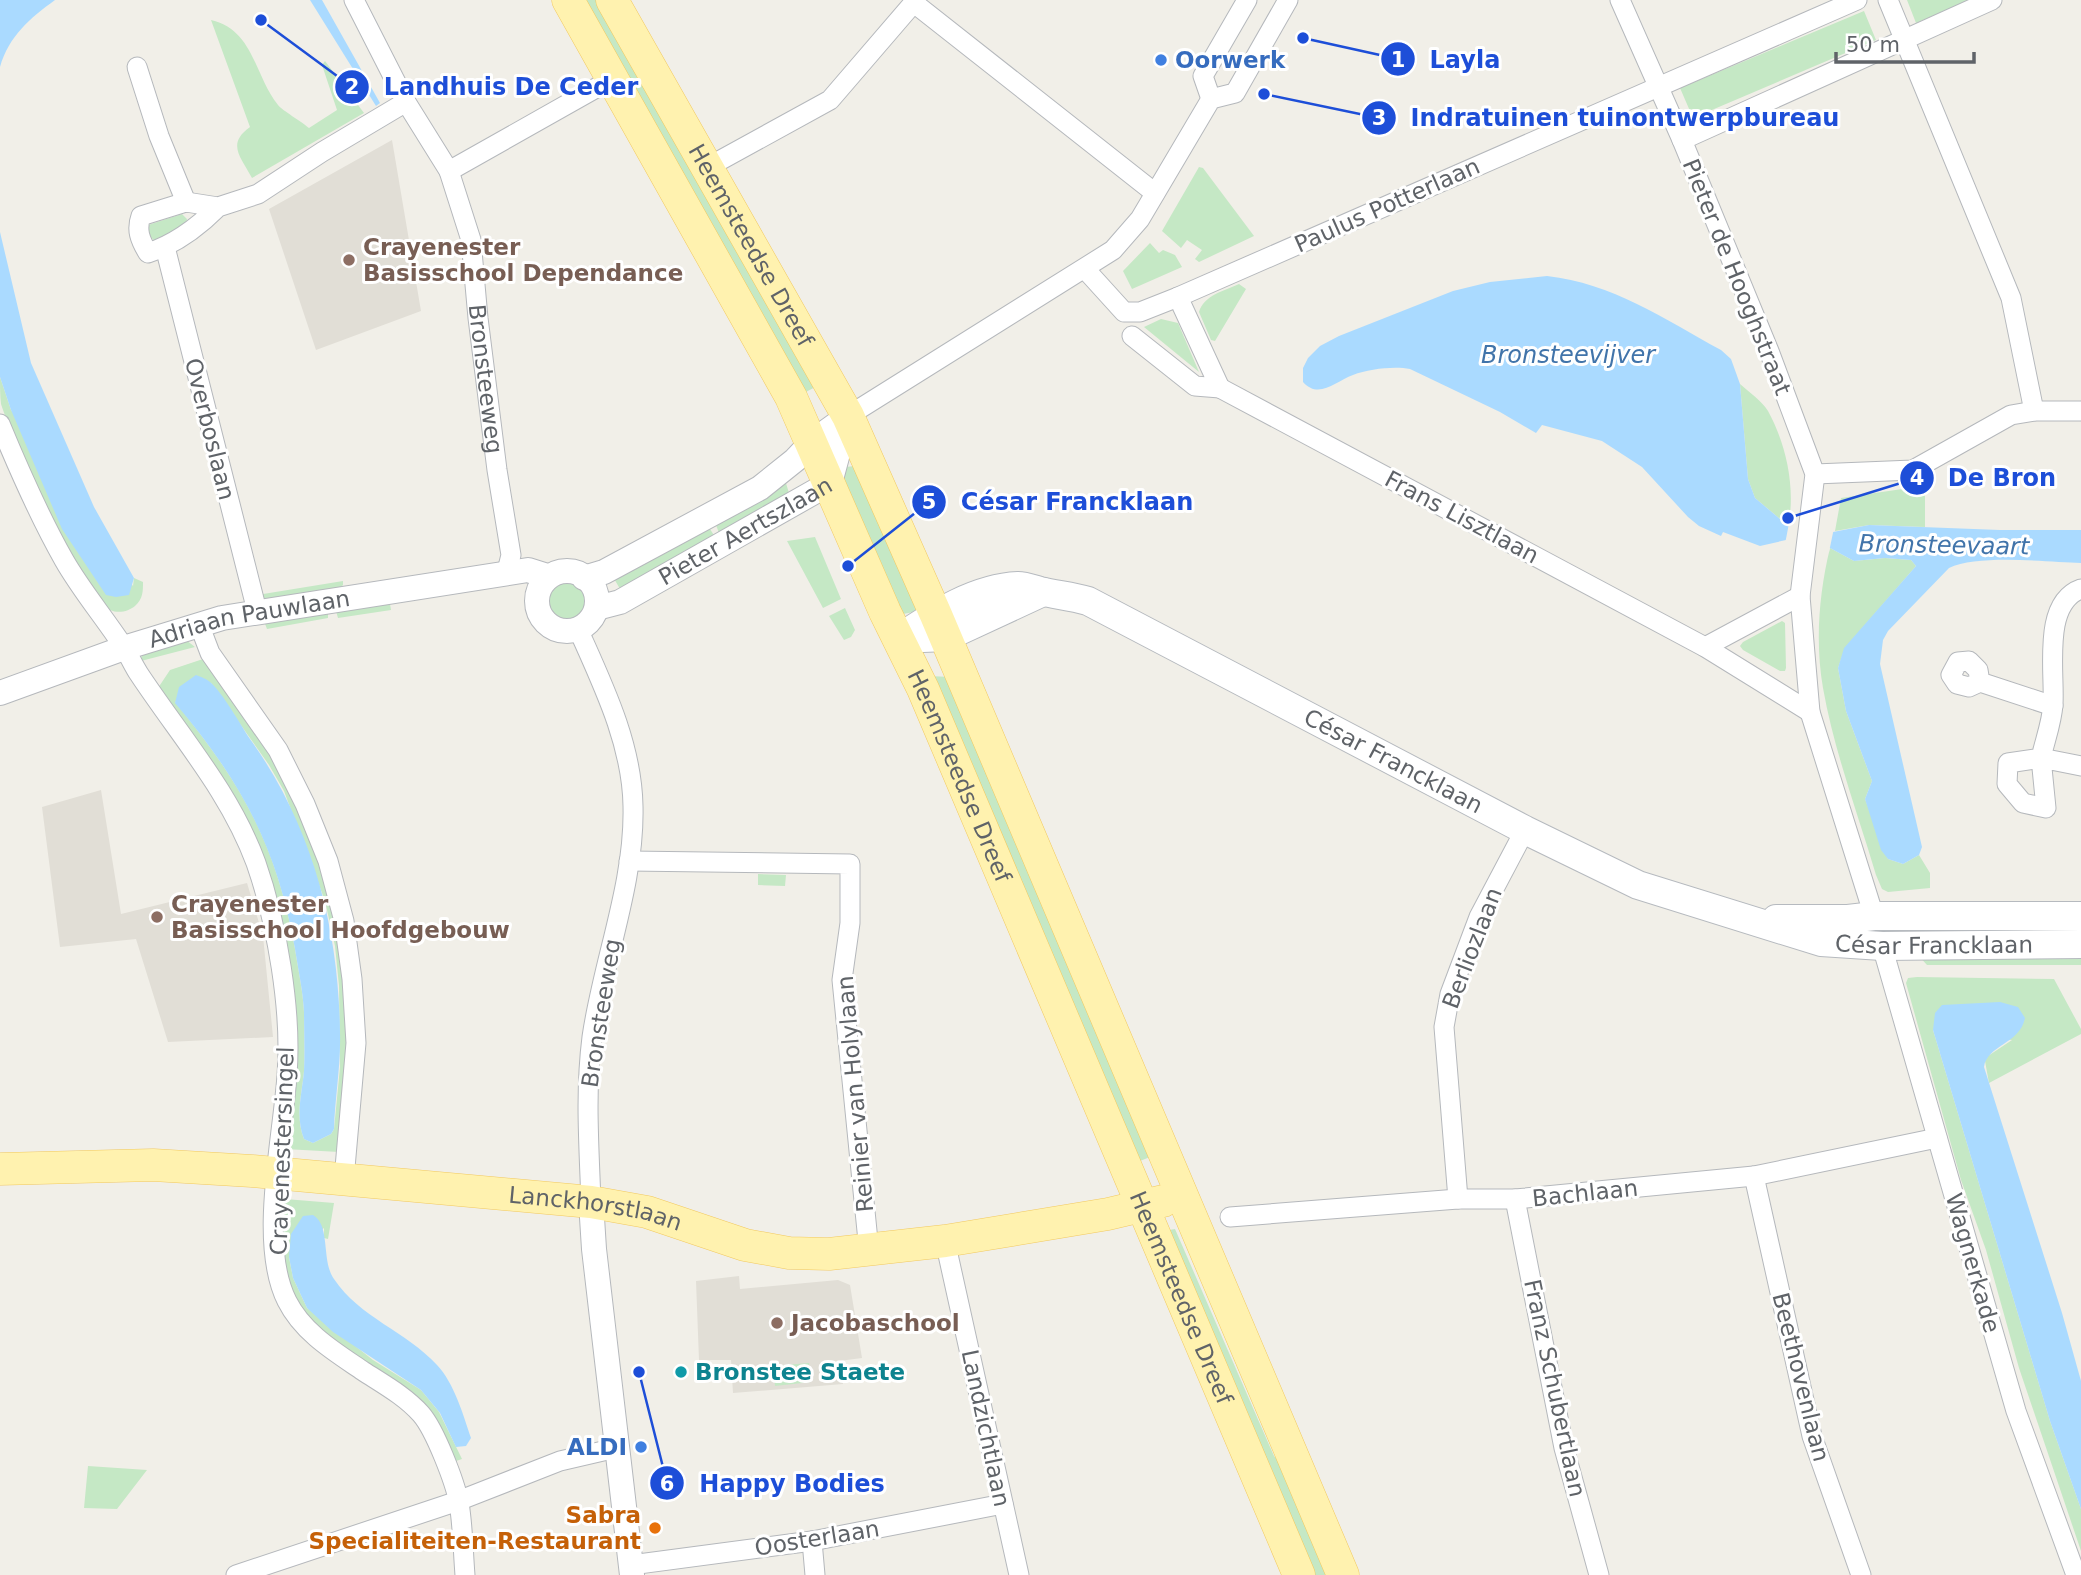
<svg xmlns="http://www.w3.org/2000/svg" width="2081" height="1575" font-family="'DejaVu Sans',sans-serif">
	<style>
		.education { fill: #e1ded6 }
		.green { fill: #c5e8c5; fill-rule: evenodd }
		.water { fill: #aadaff }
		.pier { fill: #f1efe8 }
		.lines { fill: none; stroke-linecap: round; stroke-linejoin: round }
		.minor-casing { stroke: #b5b8bc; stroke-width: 21 }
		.tertiary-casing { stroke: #b5b8bc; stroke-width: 26 }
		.secondary-casing { stroke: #b6babf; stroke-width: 30 }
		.primary-casing { stroke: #f2c960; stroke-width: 33 }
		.minor { stroke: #fff; stroke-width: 19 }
		.tertiary { stroke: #fff; stroke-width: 24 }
		.secondary { stroke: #fff; stroke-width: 28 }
		.primary { stroke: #fff2af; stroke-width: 32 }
		.shop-dot { fill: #3f7fe0; stroke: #fff; stroke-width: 2.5 }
		.education-dot { fill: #8d6e63; stroke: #fff; stroke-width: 2.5 }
		.culture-dot { fill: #0f9aa8; stroke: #fff; stroke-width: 2.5 }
		.food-dot { fill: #e8710a; stroke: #fff; stroke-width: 2.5 }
		.labels { text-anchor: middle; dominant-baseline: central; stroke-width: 6; stroke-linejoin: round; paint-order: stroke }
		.shop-label { font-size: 23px; font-weight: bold; fill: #366cbe; stroke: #fff; text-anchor: start }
		.street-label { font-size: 23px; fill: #5f6368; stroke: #fff }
		.education-label { font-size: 23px; font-weight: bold; fill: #785e54; stroke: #fff; text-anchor: start }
		.culture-label { font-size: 23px; font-weight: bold; fill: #0d838f; stroke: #fff; text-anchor: start }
		.food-label { font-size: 23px; font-weight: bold; fill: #c56008; stroke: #fff; text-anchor: end }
		.water-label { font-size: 24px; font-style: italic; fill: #4174aa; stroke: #fff }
		.leader { fill: none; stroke: #1d4ed8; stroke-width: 2.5 }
		.callout-dot { fill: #1d4ed8; stroke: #fff; stroke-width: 2.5 }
		.mark-label { font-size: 21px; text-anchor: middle; font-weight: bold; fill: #fff }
		.callout-label { font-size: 24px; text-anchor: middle; font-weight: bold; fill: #1d4ed8; stroke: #fff; stroke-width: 6; stroke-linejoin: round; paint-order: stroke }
	</style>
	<rect width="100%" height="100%" fill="#f1efe8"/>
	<path class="education" d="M392 140 421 311 316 350 269 209Z
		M101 790 121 914 247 883 263 936 273 1037 168 1042 136 939 60 947 42 807Z
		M739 1276 740 1289 838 1280 850 1285 862 1358 839 1361 843 1384 733 1393 731 1360H699L696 1281Z"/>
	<path class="green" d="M577 0H601L819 385 804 393Z
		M1907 0H1970L1916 23Z
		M1864 11 1876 40 1693 118 1680 88Z
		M211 20C254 30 254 75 278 105 283 111 301 121 309 128L337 110 322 65 325 61 364 113 252 178C241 157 226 144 250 127Z
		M1199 167 1203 168 1254 236 1199 262 1195 259 1202 250 1187 240 1181 248 1162 231Z
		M182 214 187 219 186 224 155 241 148 235V225Z
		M1150 243 1159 253 1163 250 1175 255 1182 267 1132 289 1123 271Z
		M1239 284 1246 289 1215 341 1211 340 1199 312C1204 295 1224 291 1239 284Z
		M1161 319 1178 323 1199 372 1144 327Z
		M0 377 11 410 133 586 134 578 143 582C143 591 143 599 135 606 129 611 119 614 110 610 84 599 11 436 1 404 0 396 0 386 0 377Z
		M1740 384C1749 392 1762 401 1768 411 1786 444 1795 485 1789 522L1780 519 1755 498 1748 479Z
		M855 466 921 606 914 612 903 614 838 476 845 467Z
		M785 480 789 493 764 512 757 510 719 533 716 525Z
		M1925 480V527L1869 525 1835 531 1841 498 1909 488Z
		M710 529 715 537 623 594 613 577Z
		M815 537 841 599 823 608 787 541Z
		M1830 548 1854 561 1885 558 1911 560 1916 566 1845 648 1838 668 1846 711 1872 781 1865 799 1888 859 1903 864 1919 855 1930 873V888L1888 892 1882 889 1876 875C1858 814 1834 751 1823 688 1815 642 1819 593 1830 548Z
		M343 581V585L337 591 265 601 257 595Z
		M548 601a19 19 0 1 1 38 0a19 19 0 1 1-38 0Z
		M390 604 391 610 338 618 336 611Z
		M845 608 855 630 851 637 844 640 829 616Z
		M328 611V618L267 629 264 621Z
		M1782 621 1785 623 1786 668 1785 671H1780L1743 650 1740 646 1743 642Z
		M186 640 195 647 141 661 142 653Z
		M203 659 263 740 312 837 340 936 349 1028 339 1152 285 1149 293 1066 266 875 158 688 170 670ZM211 683 269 765 284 791 325 901 335 946 339 986 340 1067 334 1129 331 1134 313 1143 304 1139C295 1116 302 1094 304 1071 305 1051 304 1031 304 1012 303 991 298 969 295 949 276 843 242 784 175 702Z
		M929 676 951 677 1155 1155 1135 1163Z
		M758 874 786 875 785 886 758 885Z
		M2081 950V965H1927L1917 954Z
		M1917 977 2054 979 2081 1029V1034L1989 1083 1985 1061 1988 1056 2012 1040 1933 1030 2050 1421 2081 1509V1551L2019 1368 1986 1250 1961 1180 1906 983 1908 978Z
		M285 1199 334 1203 328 1239 324 1238V1228L289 1257 293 1278 307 1308 373 1360 421 1390 439 1412 462 1459 453 1462 448 1449 328 1340 298 1307 284 1274 280 1244Z
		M1175 1229 1274 1456 1287 1469 1332 1575H1310L1163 1231Z
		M809 1363 811 1382 775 1386 773 1366Z
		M88 1466 147 1470 117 1509 84 1508Z"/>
	<path class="water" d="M0 0H55C30 18 9 36 0 67Z
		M310 0H322L380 103 376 106Z
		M0 232 31 363 94 507 134 578 129 595 116 597 106 595 62 529 11 410 0 377Z
		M1547 276C1612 283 1664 319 1721 350L1731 359 1740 384 1748 479 1755 498 1780 519 1833 532 1869 525 2000 530H2081V563C2047 562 1978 554 1949 568L1888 631 1883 640 1880 664 1922 847 1919 855 1903 864 1888 859 1881 850 1865 799 1872 781 1846 711 1838 668 1844 648 1916 566 1911 560 1885 558 1854 561 1830 548 1786 540 1760 546 1723 532 1721 536 1699 526 1688 517 1642 467 1602 441 1542 425 1536 433 1500 412 1410 369C1394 366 1369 369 1353 375 1336 381 1319 400 1303 382V368L1308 358 1320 346 1339 336 1453 291 1490 282Z
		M196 675C201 677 207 679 210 682 223 693 240 724 250 739 312 825 339 928 340 1033 341 1065 335 1097 334 1129L331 1134 313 1143 304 1139C295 1116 302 1094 304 1071 305 1051 304 1031 304 1012 303 991 298 969 295 949 277 847 241 781 175 703L179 687Z
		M2000 1002 2018 1007 2025 1018C2020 1044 1987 1045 1984 1067L2062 1313 2081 1381V1509L2050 1421 1933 1030 1935 1013 1942 1005Z
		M313 1215C331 1225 321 1261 334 1279 359 1317 407 1332 437 1365 454 1383 463 1414 471 1438L466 1446 456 1447 440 1413 421 1390 333 1332 307 1308 293 1278 289 1257 291 1234 303 1216Z"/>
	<path class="pier" d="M1790 518 1834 528 1829 552 1785 544Z"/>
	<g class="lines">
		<defs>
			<g id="minor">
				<path id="s1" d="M354 0 406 102 449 171 471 240 478 318 497 470 511 555 506 575"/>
				<path d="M1620 0 1682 140 1769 351 1815 474 1800 596 1810 712 1874 916"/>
				<path d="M1888 0 2011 298 2034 411"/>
				<path d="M914 3 1155 193"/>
				<path d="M137 67 159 136 186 202"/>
				<path d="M1211 99 1203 76 1247 0"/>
				<path d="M1682 140 1992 0"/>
				<path d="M708 167 830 100 916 0"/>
				<path d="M449 171 612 79"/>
				<path d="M218 207C198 227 176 244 148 253 140 240 136 230 141 216L186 202 218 207 258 194 322 152 406 102"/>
				<path d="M165 247 257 611"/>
				<path d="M1085 269 1124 312H1140L1178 297"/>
				<path d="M1132 336 1195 386 1220 388 1178 297 1857 0"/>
				<path d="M1220 388 1705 647 1810 712"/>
				<path d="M848 416 1113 250 1140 219 1211 99 1235 93 1288 0"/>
				<path d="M0 424C19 470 39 516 64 560 81 590 104 617 123 646 129 655 133 665 139 674 180 736 230 792 256 863 277 923 292 1011 287 1075 283 1138 258 1244 287 1301 303 1333 335 1352 363 1371 383 1384 405 1396 421 1414 435 1430 455 1482 459 1503 463 1527 463 1551 465 1575"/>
				<path d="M1815 474 1913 470 2011 415 2034 411H2081"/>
				<path d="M2081 589C2042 603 2055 671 2053 704 2052 722 2045 740 2041 758L2008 763 2007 784 2023 803 2046 808 2041 758 2081 766"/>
				<path d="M199 624 210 653 278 750 305 804 328 861 344 921 352 979 356 1043 344 1179"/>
				<path d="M578 629C603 685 632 744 633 806 635 883 603 961 592 1037 585 1092 589 1146 591 1202"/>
				<path d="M1705 647 1800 596"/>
				<path d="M1980 682 1978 670 1969 661 1958 662 1951 675 1957 684 1969 687 1980 682 2053 706"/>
				<path d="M629 861 850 864V923L842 980 869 1251"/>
				<path d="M1882 946 2016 1411 2076 1575"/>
				<path d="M1754 1176 1812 1436 1861 1575"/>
				<path d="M1458 1199 1444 1027 1450 994 1479 917 1525 830"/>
				<path d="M1515 1199 1564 1448 1599 1575"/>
				<path d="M1230 1217 1458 1199H1515L1754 1176 1937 1138"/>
				<path d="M945 1241 1019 1575"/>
				<path d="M812 1541 815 1575"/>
				<path d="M631 1565 812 1541 1003 1504"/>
				<path d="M236 1575 458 1501 560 1461 616 1448"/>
			</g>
			<g id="tertiary">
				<circle cx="567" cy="601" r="30"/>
				<path d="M584 578 604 572 760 488 795 460 812 442 848 416"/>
				<path id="s2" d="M597 608 620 602 830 483 848 416"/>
				<path id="s3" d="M0 693 124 648 222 618 528 570 547 576"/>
				<path d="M591 1202 594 1249 632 1575"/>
			</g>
			<g id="secondary">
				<path id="s4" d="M899 638C934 615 974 588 1018 586 1025 586 1033 589 1040 591 1056 595 1071 596 1088 601L1525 830 1638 885 1821 942 1882 946 2081 944"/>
				<path d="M923 638 946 637 1043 592"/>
				<path d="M1776 919H1848L1874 916H2081"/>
			</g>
			<g id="primary">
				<path id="s5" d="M568 0 791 397 885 612 923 689 1299 1575"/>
				<path id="s6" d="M612 0 848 416 936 615 1343 1575"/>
				<path id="s7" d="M0 1169 153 1165 252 1171 591 1202 647 1212 745 1245 789 1253 829 1254 945 1241 1108 1214 1163 1201"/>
			</g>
		</defs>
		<use href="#minor" class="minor-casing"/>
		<use href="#tertiary" class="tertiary-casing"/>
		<use href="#secondary" class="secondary-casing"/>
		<use href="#primary" class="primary-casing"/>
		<use href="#minor" class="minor"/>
		<use href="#tertiary" class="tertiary"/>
		<use href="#secondary" class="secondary"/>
		<use href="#primary" class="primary"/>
	</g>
	<g class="shop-dot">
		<circle cx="1161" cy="60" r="7"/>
		<circle cx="641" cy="1447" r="7"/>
	</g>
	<g class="education-dot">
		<circle cx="349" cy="260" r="7"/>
		<circle cx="157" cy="917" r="7"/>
		<circle cx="777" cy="1323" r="7"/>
	</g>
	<circle class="culture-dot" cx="681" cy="1372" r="7"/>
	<circle class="food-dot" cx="655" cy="1528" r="7"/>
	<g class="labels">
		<g class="shop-label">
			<text x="1175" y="60">Oorwerk</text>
			<text x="627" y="1447" text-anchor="end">ALDI</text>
		</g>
		<g class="street-label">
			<text transform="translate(1387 205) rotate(-24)">Paulus Potterlaan</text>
			<text stroke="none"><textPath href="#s6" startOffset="282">Heemsteedse Dreef</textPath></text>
			<text transform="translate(1737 277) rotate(68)">Pieter de Hooghstraat</text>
			<text stroke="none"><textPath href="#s1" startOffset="408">Bronsteeweg</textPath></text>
			<text transform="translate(210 429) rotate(76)">Overboslaan</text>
			<text transform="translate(1462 517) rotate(28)">Frans Lisztlaan</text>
			<text stroke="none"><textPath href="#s2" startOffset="168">Pieter Aertszlaan</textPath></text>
			<text stroke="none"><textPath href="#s3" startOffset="261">Adriaan Pauwlaan</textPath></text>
			<text stroke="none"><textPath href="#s4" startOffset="548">César Francklaan</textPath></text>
			<text stroke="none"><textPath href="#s5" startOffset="870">Heemsteedse Dreef</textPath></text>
			<text stroke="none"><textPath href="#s4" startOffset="1127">César Francklaan</textPath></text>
			<text transform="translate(1472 948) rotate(-69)">Berliozlaan</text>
			<text transform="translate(601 1013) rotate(-81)">Bronsteeweg</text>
			<text transform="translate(855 1094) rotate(-95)">Reinier van Holylaan</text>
			<text transform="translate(282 1151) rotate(-88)">Crayenestersingel</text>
			<text transform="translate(1585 1193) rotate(-6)">Bachlaan</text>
			<text stroke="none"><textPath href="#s7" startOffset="598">Lanckhorstlaan</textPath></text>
			<text transform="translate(1973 1263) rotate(74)">Wagnerkade</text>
			<text stroke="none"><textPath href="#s5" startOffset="1437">Heemsteedse Dreef</textPath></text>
			<text transform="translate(1801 1377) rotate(76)">Beethovenlaan</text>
			<text transform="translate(1555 1388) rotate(78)">Franz Schubertlaan</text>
			<text transform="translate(986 1428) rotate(78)">Landzichtlaan</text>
			<text transform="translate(817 1538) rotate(-9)">Oosterlaan</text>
		</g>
		<g class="education-label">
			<text x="363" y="247">Crayenester<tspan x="363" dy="26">Basisschool Dependance</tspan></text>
			<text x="171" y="904">Crayenester<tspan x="171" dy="26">Basisschool Hoofdgebouw</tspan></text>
			<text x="791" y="1323">Jacobaschool</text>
		</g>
		<g class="culture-label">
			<text x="695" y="1372">Bronstee Staete</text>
		</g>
		<g class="food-label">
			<text x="641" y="1515">Sabra<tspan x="641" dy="26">Specialiteiten-Restaurant</tspan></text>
		</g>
		<g class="water-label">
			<text x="1568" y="355">Bronsteevijver</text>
			<text transform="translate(1944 545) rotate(1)">Bronsteevaart</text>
		</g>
	</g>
	<path class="leader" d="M1303 38L1398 59M261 20L352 87M1264 94L1379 118M1788 518L1917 478M848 566L929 502M639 1372L667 1483"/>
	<g class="callout-dot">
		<circle cx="1303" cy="38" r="7"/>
		<circle cx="261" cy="20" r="7"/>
		<circle cx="1264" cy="94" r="7"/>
		<circle cx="1788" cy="518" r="7"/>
		<circle cx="848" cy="566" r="7"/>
		<circle cx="639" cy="1372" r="7"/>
		<circle cx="1398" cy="59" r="18"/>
		<circle cx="352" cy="87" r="18"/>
		<circle cx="1379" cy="118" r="18"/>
		<circle cx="1917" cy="478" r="18"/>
		<circle cx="929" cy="502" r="18"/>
		<circle cx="667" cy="1483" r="18"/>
	</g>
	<g class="mark-label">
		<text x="1398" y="67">1</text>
		<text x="352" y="94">2</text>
		<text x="1379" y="125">3</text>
		<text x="1917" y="485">4</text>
		<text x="929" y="509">5</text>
		<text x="667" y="1491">6</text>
	</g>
	<g class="callout-label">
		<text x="1465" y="68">Layla</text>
		<text x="511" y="95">Landhuis De Ceder</text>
		<text x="1625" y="126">Indratuinen tuinontwerpbureau</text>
		<text x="2002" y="486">De Bron</text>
		<text x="1077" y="510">César Francklaan</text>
		<text x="792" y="1492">Happy Bodies</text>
	</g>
	<path d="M1836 52v10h138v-10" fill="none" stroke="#5f6368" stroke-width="3.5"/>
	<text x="1846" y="52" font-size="21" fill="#5f6368" stroke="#ffffff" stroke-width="5" paint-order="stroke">50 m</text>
</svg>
